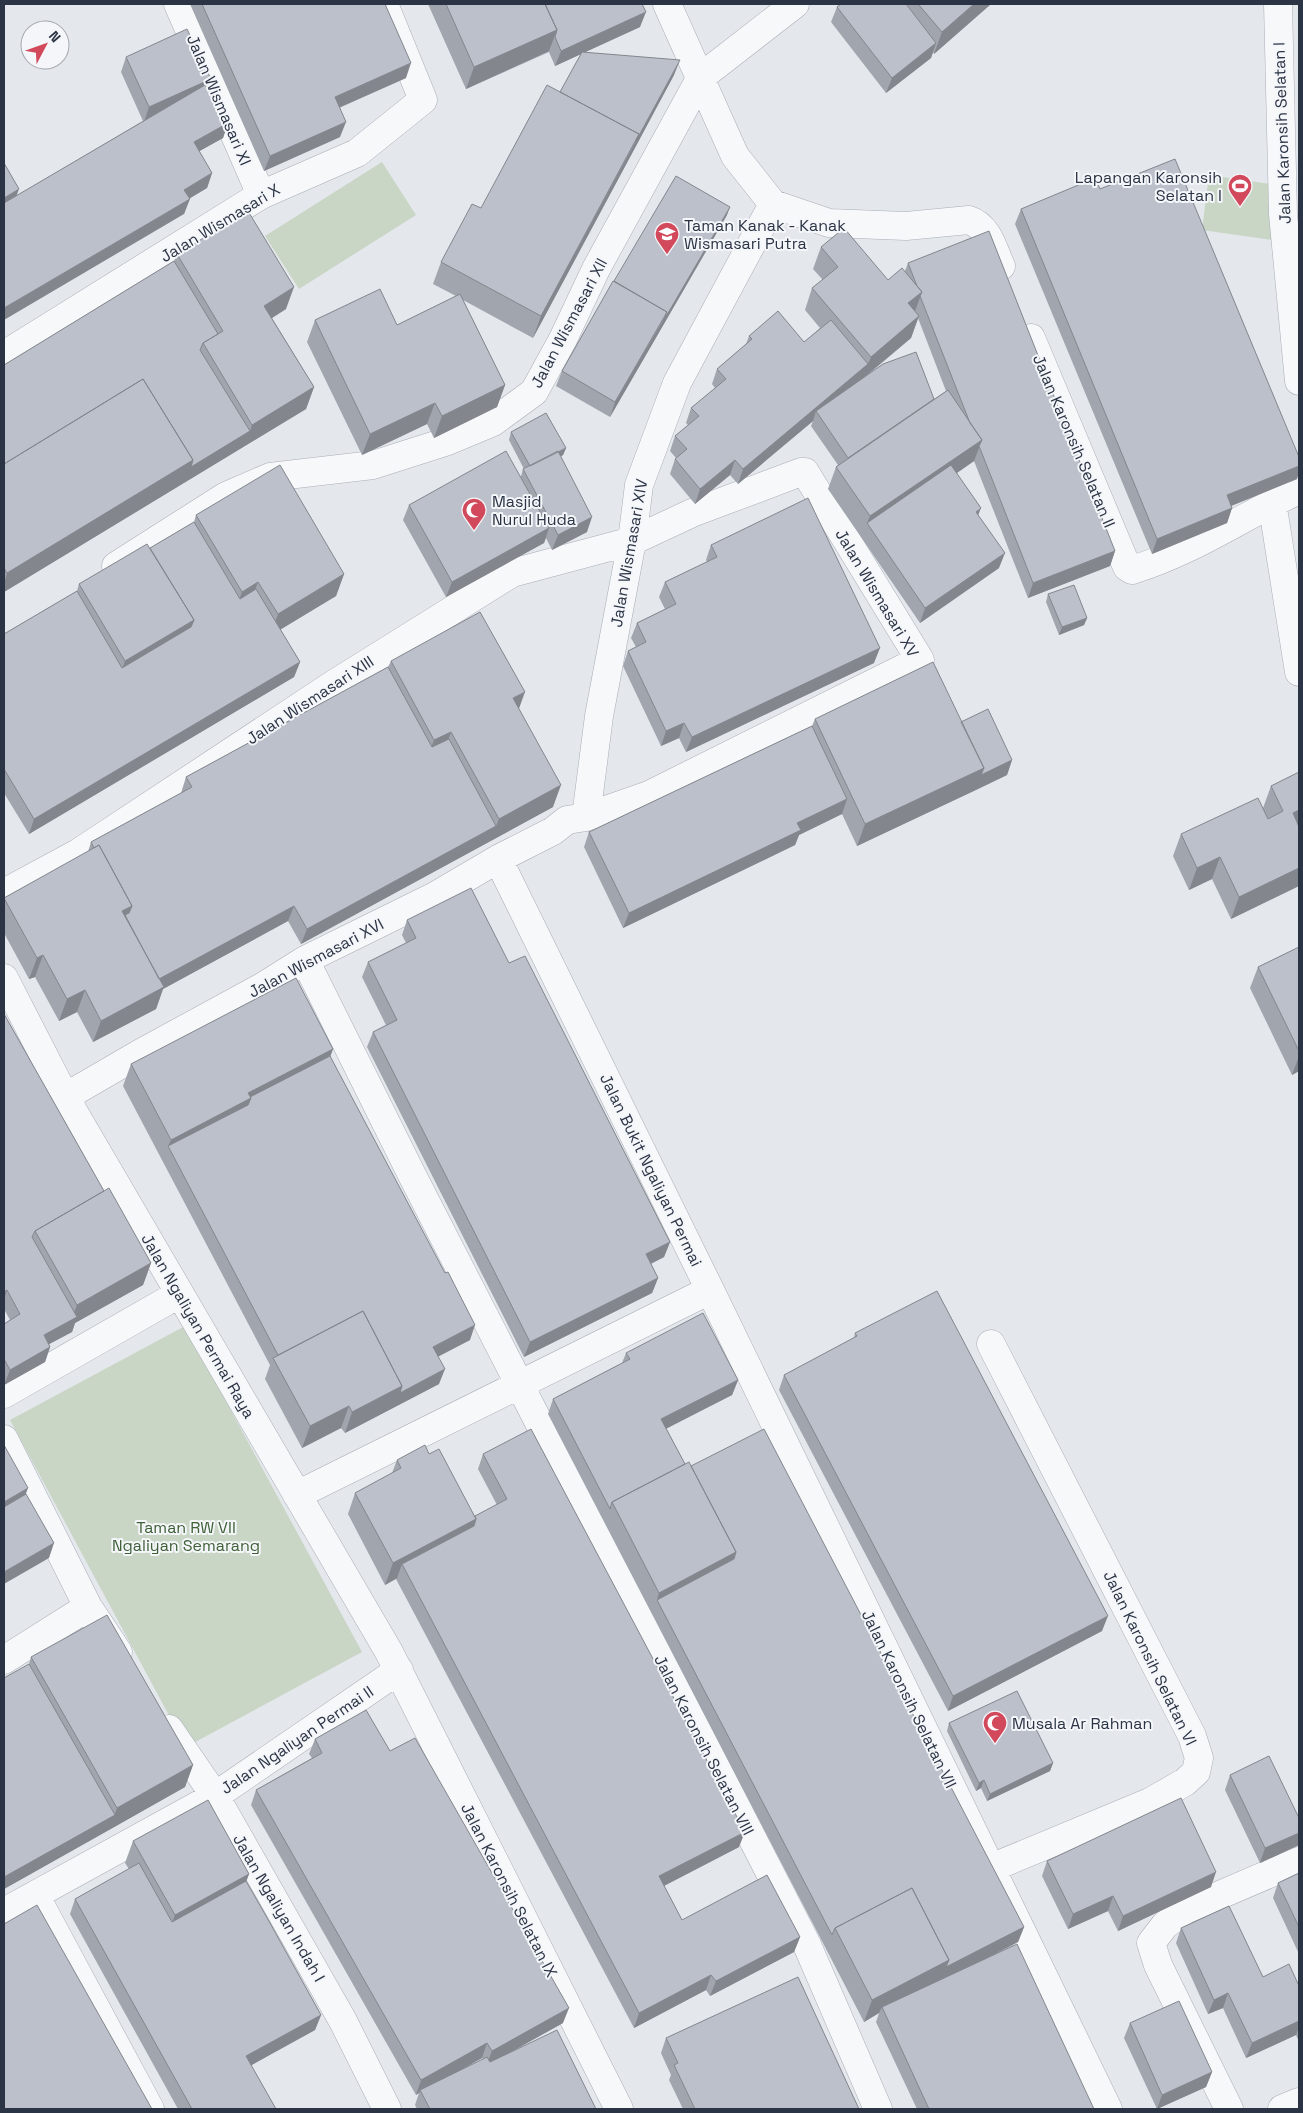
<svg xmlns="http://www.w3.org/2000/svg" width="1303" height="2113" font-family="'Space Grotesk',sans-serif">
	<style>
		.green { fill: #c9d6c5 }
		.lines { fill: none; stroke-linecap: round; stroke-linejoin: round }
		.minor-casing { stroke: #a9aeb7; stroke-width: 29 }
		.minor { stroke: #f7f8fa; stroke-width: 28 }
		.wall { fill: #a1a5ae; fill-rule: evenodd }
		.shaded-wall { fill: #83868d }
		.building { fill: #bbc0ca; stroke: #83868d }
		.labels { text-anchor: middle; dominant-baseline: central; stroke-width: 4; stroke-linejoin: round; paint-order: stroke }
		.street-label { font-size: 16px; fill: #2b3445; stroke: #f4f6f9 }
		.poi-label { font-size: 16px; fill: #2b3445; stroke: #f4f6f9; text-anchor: start }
		.park-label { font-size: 16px; fill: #3f6138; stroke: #f4f6f9 }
	</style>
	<rect width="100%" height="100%" fill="#e4e7ec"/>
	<path class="green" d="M382 162 416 215 299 289 265 236Z
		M1209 175 1278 185 1272 240 1202 230Z
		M185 1326 362 1652 186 1747 10 1420Z"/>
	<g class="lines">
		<defs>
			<path id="minor" d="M178 4 261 195
				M1278 4 1283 214 1299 381
				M773 204 829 223 906 226 969 220C989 227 993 249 1001 266
				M1031 338 1127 567 1132 570C1192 552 1243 516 1299 490
				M4 355 261 195 357 153 423 100 384 4
				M1272 502 1299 672
				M116 566 226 496 270 477 373 465 445 442 493 422 534 392 563 339 596 269 701 77 795 4
				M498 859 710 1290 1108 2109
				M4 893 78 853 334 684 512 573 632 541 692 513 801 472H805L920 660 649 795 586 817
				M305 960 412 1175 807 1945 878 2109
				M4 978 65 1097 389 1652 619 2109
				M65 1097 139 1054 262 987 305 960 435 896 498 859 553 831 567 820 586 817 599 716 632 541 639 485 677 383 773 204 735 156 667 4
				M991 1344 1192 1736 1199 1758 1196 1772 1185 1782 1150 1802 991 1868
				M4 1394 179 1294
				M4 1439 88 1607 118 1652
				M297 1495 710 1290
				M4 1660 88 1607
				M169 1729 215 1796 399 1670
				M35 1895 150 2109
				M4 1912 215 1796 343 2021 387 2109
				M1229 2109 1158 1965 1151 1943 1165 1925 1185 1910 1299 1861
				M1282 2109 1299 2102"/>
		</defs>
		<use href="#minor" class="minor-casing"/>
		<use href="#minor" class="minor"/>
	</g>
	<path class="wall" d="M190 4H385L406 78 339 108 340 137 264 171Z
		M428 4H642L640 27 585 52 674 75 533 338 463 300 505 385 497 407 434 438 427 424 362 455 307 342 315 320 397 325 456 296 433 284 441 262 481 208 560 92 581 54 555 66 549 52 466 89Z
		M841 4H991L934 54 933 52 931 58 886 93 831 22 837 7Z
		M126 57 211 79 208 88 228 123 223 138 199 151 212 173 207 188 189 199 184 214 17 196 143 121 121 72Z
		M1100 189 1297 479 1231 506 1232 508 1227 523 1152 554 1015 224 1021 209Z
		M727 215 610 417 556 386 562 371 614 281Z
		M821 247 888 280 905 271 908 263 1115 551 1110 566 1028 598 974 461 957 473 978 515 999 568 920 623 828 489 836 467 838 465 811 426 813 421 738 484 730 475 695 504 670 474 675 459 676 458 670 451 675 436 688 425 686 423 691 408 715 388 712 384 717 369 746 344 749 336 804 342 820 328 805 310 812 288 823 280 813 269ZM918 318 946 391 934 399 863 379 911 338Z
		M177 254 286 309 272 318 314 387 306 409 4 592V365L174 261Z
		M511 432 566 448 563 455 561 456 587 532 552 550 546 538 544 543 446 597 403 520 409 505 521 476 523 469H524L509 440Z
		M196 515 344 574 336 596 280 629 300 662 294 677 29 834 4 793V634L77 591 79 584 150 548 194 522Z
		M711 545 874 663 686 752 679 738 661 746 623 666 628 651 636 647 631 638 637 623 665 609 659 597 665 582 707 562 706 560Z
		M1048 594 1087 618 1084 625 1059 635 1046 602Z
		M391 661 519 709 553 807 301 944 288 921 163 989 156 1009 93 1042 77 1012 59 1021 35 977 29 979 4 933V898L88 852 91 842 181 793 186 777 388 667Z
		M815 719 961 722 1012 760 1007 775 857 846 842 814 799 835 795 845 623 928 584 847 589 832 812 726Z
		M1299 772V886L1231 919 1212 879 1189 890 1173 856 1181 834 1263 808 1271 786Z
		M407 920 509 963 670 1242 664 1257 651 1264 658 1278 652 1293 524 1357 367 1047 373 1032 386 1025 362 977 368 962 406 943 402 935Z
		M1299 947V1071L1292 1075 1250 988 1258 967Z
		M4 1014 104 1191 151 1263 143 1285 75 1323 72 1332 49 1344 50 1347 45 1362 4 1385V1324L10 1320 4 1309Z
		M333 1049 330 1056 470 1340 438 1356 439 1384 345 1433 341 1428 302 1448 265 1379 270 1365 123 1086 131 1064Z
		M855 1333 1102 1631 948 1711 779 1390 784 1375 854 1338Z
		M626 1353 738 1380 732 1395 666 1428 685 1464 691 1466 1024 1927 1018 1942 982 1961 1094 2109H917L876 2022 879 2013 864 2022 548 1414 553 1399 622 1363Z
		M429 1454 475 1516 497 1505 478 1469 483 1454 739 1847 664 1886 682 1920 800 1937 794 1952 710 1996 706 1990 634 2028 396 1579 385 1585 348 1514 355 1493 392 1473 397 1460Z
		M31 1657 193 1765 185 1787 4 1889 29 1664Z
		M949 1723 1053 1763 1050 1771 987 1801 981 1788 976 1791 947 1731Z
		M315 1739 390 1751 563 2023 516 2049 596 2109H417L415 2105 419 2093 416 2095 251 1805 256 1790 312 1758 309 1754ZM482 2058 483 2059 462 2069Z
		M1230 1775 1299 1818V1845L1260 1863 1225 1790Z
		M133 1841 249 1874 246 1881 321 2015 315 2030 251 2065 276 2109H178L70 1914 75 1899 129 1869 125 1863Z
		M1047 1861 1211 1887 1118 1931 1108 1911 1068 1929 1042 1876Z
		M1299 1873V1954L1273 1898 1278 1883Z
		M1181 1928 1263 1977 1299 1986V2042L1296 2035 1246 2058 1223 2008 1208 2014 1176 1943Z
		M1130 2023 1212 2072 1206 2087 1157 2109 1124 2038Z
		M666 2038 859 2109H683L669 2080 671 2075 661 2053Z"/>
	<path class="shaded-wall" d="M974 4H991L934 54 942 32Z
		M646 12 640 27 555 66 561 51Z
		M557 30 549 51 466 89 474 67Z
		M936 43 931 58 886 93 892 78Z
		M680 60 674 75 533 338 541 316Z
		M411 63 406 78 329 112 335 97Z
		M211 79 205 94 144 122 149 107Z
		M346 122 340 137 264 171 270 156Z
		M228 123 223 138 189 157 194 142Z
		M212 173 207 188 178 205 184 190Z
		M19 189 11 211 4 215V198Z
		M190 199 184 214 4 320V308Z
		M730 207 727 215 610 417 615 402Z
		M294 287 286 309 256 328 264 306Z
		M922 292 914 314 908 303Z
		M919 316 911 338 819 415 816 411 813 421 738 484 743 469 868 364 871 357Z
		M505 385 497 407 434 438 442 416Z
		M314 387 306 409 4 592V581L5 580 7 573 193 460 250 431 252 425Z
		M435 403 427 424 362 455 370 434Z
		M982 440 974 461 873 531 867 523 870 516Z
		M566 448 563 455 528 475 531 468Z
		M735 460 730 475 695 504 700 489Z
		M1299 466V473L1297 479 1221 510 1227 495Z
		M981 508 975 523 976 512Z
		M1232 508 1227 523 1152 554 1157 539Z
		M592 517 587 532 552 550 558 535Z
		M549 528 544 543 446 597 452 582Z
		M1115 551 1110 566 1028 598 1033 583Z
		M1005 553 999 568 920 623 925 608Z
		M344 574 336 596 270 636 278 614Z
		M258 582 250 604 234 614 242 592Z
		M1087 618 1084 625 1059 635 1062 627Z
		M194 620 186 642 117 683 125 661Z
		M880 648 874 663 686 752 692 737Z
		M300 662 294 677 29 834 34 819Z
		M525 692 517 714 513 698Z
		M684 723 679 738 661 746 666 731Z
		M451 732 443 754 426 762 434 740Z
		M1012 760 1007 775 976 790 981 775Z
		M984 768 976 790 857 846 865 824Z
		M561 785 553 807 301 944 307 929 496 826 499 819Z
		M847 799 842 814 799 835 795 845 623 928 629 913 797 823Z
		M1299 810V829L1293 813Z
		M1220 857 1212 879 1189 890 1197 868Z
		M1299 868V886L1231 919 1239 897Z
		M132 906 125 926 122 911Z
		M294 906 288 921 163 989 156 1009 93 1042 101 1021 155 981Z
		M43 955 35 977 29 979 37 958Z
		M85 990 77 1012 59 1021 67 999Z
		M333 1049 325 1071 168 1146 171 1140 248 1093Z
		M1299 1056V1071L1292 1075Z
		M670 1242 664 1257 640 1269 646 1254Z
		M151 1263 143 1285 75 1323 72 1332 38 1350 44 1335 71 1320 77 1305Z
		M658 1278 652 1293 524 1357 530 1342Z
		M7 1290 4 1300V1292Z
		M475 1325 470 1340 428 1362 433 1347Z
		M50 1347 45 1362 4 1385 10 1370Z
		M445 1369 439 1384 345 1433 352 1412 402 1386Z
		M738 1380 732 1395 656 1434 661 1419Z
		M349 1406 341 1428 302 1448 310 1426Z
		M28 1488 20 1510 4 1519V1502Z
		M476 1519 469 1541 402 1564 397 1578 385 1585 393 1563Z
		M54 1543 49 1558 4 1584V1572Z
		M736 1552 728 1574 657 1600 659 1593Z
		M1108 1616 1102 1631 948 1711 953 1696Z
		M1053 1763 1050 1771 987 1801 990 1794Z
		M193 1765 185 1787 109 1830 117 1808Z
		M984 1780 981 1788 976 1791 979 1783Z
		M115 1815 109 1830 4 1889V1877Z
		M745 1832 739 1847 654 1891 659 1876Z
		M1299 1833V1845L1260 1863 1265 1848Z
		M1216 1872 1211 1887 1118 1931 1123 1916Z
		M249 1874 241 1896 167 1937 175 1915Z
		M1113 1896 1108 1911 1068 1929 1073 1914Z
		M1024 1927 1018 1942 884 2011 882 2007 879 2013 864 2022 872 2000 949 1960Z
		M800 1937 794 1952 710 1996 716 1981Z
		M711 1975 706 1990 634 2028 639 2013Z
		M1228 1993 1223 2008 1208 2014 1214 2000Z
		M569 2008 563 2023 486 2066 492 2051Z
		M321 2015 315 2030 241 2071 246 2056Z
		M1299 2021V2028V2027L1296 2035 1246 2058 1252 2043Z
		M487 2043 482 2058 421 2092 420 2090 419 2093 416 2095 421 2080Z
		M1212 2072 1206 2087 1157 2109 1162 2095Z"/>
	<path class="building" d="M202 4H385L411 63 335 97 346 122 270 156Z
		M446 4H545L557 30 474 67Z
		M545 4H642L646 12 561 51 555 37 557 30Z
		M841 4H906L936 43 892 78 837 7Z
		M918 4H974L942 32Z
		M187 29 211 79 149 107 126 57Z
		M582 52 680 60 636 141 639 134 560 92Z
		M205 85 228 123 194 142 212 173 184 190 190 199 4 308V203Z
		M547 85 639 134 541 316 441 262 472 204 481 208Z
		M1175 159 1299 457V466L1227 495 1232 508 1157 539 1021 209 1095 178 1100 189Z
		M4 163 19 189 4 198Z
		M676 176 730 207 664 320 667 312 614 281Z
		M248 211 294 287 264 306 314 387 252 425 203 343 223 331 177 254Z
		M844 228 888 280 902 268 922 292 908 303 919 316 871 357 812 288 838 267 821 247Z
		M989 231 1115 551 1033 583 979 446 982 440 970 423 920 296 922 292 917 286 908 263Z
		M174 261 218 334 203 343 200 350 250 431 191 467 193 460 143 379 4 464V365Z
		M613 281 667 312 615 402 562 371Z
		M380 289 397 325 460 294 505 385 442 416 435 403 370 434 315 320Z
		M778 311 804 342 831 320 868 364 743 469 735 460 700 489 675 459 687 449 675 436 699 416 691 408 726 379 717 369 752 339 749 336Z
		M916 352 934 399 848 458 816 411 883 364Z
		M143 379 193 460 7 573 4 568V464Z
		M948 390 982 440 870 516 836 467Z
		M546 413 566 448 530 466 511 432Z
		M506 451 549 528 452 582 409 505Z
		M558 451 592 517 558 535 523 469Z
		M280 465 344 574 278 614 258 582 242 592 196 515Z
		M951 465 981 508 976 512 1005 553 925 608 867 523Z
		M808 498 880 648 692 737 684 723 666 731 628 651 646 642 637 623 676 604 665 582 717 557 711 545Z
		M194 522 240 599 256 589 300 662 34 819 4 769V634L77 591 122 668 191 627 194 620 150 548Z
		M147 544 194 620 125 661 79 584Z
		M1074 585 1087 618 1062 627 1048 594Z
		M480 612 525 692 513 698 561 785 499 819 451 732 434 740 391 661Z
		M933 662 984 768 865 824 815 719Z
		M388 667 432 747 449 739 496 826 307 929 294 906 159 979 125 915 129 913 132 906 99 845 94 848 91 842 192 787 186 777Z
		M988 709 1012 760 981 775 984 768 961 722Z
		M812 726 847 799 797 823 801 830 629 913 589 832Z
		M1299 772V810L1293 813 1299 827V868L1239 897 1220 857 1197 868 1181 834 1258 798 1268 819 1283 811 1271 786Z
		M99 845 132 906 122 911 164 987 101 1021 85 990 67 999 43 955 37 958 4 898Z
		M471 888 509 963 525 956 670 1242 646 1254 658 1278 530 1342 373 1032 397 1020 368 962 416 938 407 920Z
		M1299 947V1051L1258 967Z
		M296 978 333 1049 248 1093 251 1098 171 1140 131 1064Z
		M4 1014 104 1191 35 1231 32 1237 77 1317 44 1335 50 1347 10 1370 4 1359V1324L20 1314 7 1290 4 1292Z
		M330 1056 445 1273 448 1272 475 1325 433 1347 445 1369 400 1393 402 1386 363 1311 278 1355 168 1146 248 1105 251 1098 250 1097Z
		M109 1188 151 1263 77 1305 35 1231Z
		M937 1291 1108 1616 953 1696 784 1375 857 1336 855 1333Z
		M363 1311 402 1386 352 1412 349 1406 310 1426 273 1358Z
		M703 1313 738 1380 661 1419 685 1464 612 1502 610 1509 553 1399 630 1359 626 1353Z
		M531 1429 745 1832 659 1876 682 1920 767 1875 800 1937 716 1981 711 1975 639 2013 402 1564 474 1526 476 1519 475 1516 507 1499 483 1454Z
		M764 1429 1024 1927 946 1967 949 1960 912 1888 835 1928 832 1935 657 1600 734 1559 736 1552 691 1466Z
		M4 1445 28 1488 4 1502Z
		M425 1445 429 1454 439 1449 476 1519 393 1563 355 1493 401 1468 397 1460Z
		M689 1462 736 1552 659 1593 612 1502Z
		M26 1494 54 1543 4 1572V1507Z
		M107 1615 193 1765 117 1808 31 1657Z
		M29 1664 115 1815 4 1877V1678Z
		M1017 1691 1053 1763 990 1794 984 1780 979 1783 949 1723Z
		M366 1710 390 1751 415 1738 569 2008 492 2051 487 2043 421 2080 256 1790 322 1753 315 1739Z
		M1269 1756 1299 1818V1833L1265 1848 1230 1775Z
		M1181 1798 1216 1872 1123 1916 1113 1896 1073 1914 1047 1861Z
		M208 1800 249 1874 175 1915 133 1841Z
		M139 1863 172 1922 246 1881 270 1923 321 2015 246 2056 276 2109H192L75 1899Z
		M1299 1873V1927L1278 1883Z
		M912 1888 949 1960 872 2000 835 1928Z
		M37 1905 152 2109H4V1924Z
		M1229 1906 1263 1977 1289 1964 1299 1986V2021L1252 2043 1228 1993 1214 2000 1181 1928Z
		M1017 1944 1094 2109H929L882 2007Z
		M798 1977 859 2109H695L674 2065 678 2063 666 2038Z
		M1179 2001 1212 2072 1162 2095 1130 2023Z
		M557 2030 596 2109H430L420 2090 487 2057 490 2062Z"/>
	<defs>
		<symbol id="stadium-pin" viewBox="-11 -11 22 30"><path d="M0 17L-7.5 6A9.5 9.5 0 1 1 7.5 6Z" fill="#d1495b" stroke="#f4f6f9"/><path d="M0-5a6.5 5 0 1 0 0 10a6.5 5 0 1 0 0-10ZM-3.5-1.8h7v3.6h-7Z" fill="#fff"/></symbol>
		<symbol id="school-pin" viewBox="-11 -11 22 30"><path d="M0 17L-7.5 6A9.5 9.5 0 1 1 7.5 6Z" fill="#d1495b" stroke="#f4f6f9"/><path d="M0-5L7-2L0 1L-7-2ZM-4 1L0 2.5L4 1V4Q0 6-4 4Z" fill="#fff"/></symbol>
		<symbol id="mosque-pin" viewBox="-11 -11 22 30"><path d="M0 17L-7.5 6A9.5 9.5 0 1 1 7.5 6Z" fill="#d1495b" stroke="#f4f6f9"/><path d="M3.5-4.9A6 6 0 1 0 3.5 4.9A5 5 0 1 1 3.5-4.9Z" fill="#fff"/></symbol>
	</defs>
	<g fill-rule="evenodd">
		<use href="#stadium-pin" x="1226" y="172" width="28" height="38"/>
		<use href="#school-pin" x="653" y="220" width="28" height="38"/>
		<use href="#mosque-pin" x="460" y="496" width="28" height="38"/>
		<use href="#mosque-pin" x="981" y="1709" width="28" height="38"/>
	</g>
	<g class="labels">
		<g class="street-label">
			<text transform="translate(219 100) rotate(67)">Jalan Wismasari XI</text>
			<text transform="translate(1282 133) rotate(-92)">Jalan Karonsih Selatan I</text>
			<text transform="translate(220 223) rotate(-31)">Jalan Wismasari X</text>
			<text transform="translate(569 323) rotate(-62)">Jalan Wismasari XII</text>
			<text transform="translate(1074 441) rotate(67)">Jalan Karonsih Selatan II</text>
			<text transform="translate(629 553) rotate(-80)">Jalan Wismasari XIV</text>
			<text transform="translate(877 593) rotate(59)">Jalan Wismasari XV</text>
			<text transform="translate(310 700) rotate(-33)">Jalan Wismasari XIII</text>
			<text transform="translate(316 958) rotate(-28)">Jalan Wismasari XVI</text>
			<text transform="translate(651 1170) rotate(64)">Jalan Bukit Ngaliyan Permai</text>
			<text transform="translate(198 1326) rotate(60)">Jalan Ngaliyan Permai Raya</text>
			<text transform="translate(1150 1658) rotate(64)">Jalan Karonsih Selatan VI</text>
			<text transform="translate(909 1699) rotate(64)">Jalan Karonsih Selatan VII</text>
			<text transform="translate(297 1740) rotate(-34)">Jalan Ngaliyan Permai II</text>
			<text transform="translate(704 1745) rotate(63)">Jalan Karonsih Selatan VIII</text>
			<text transform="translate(509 1890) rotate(63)">Jalan Karonsih Selatan IX</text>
			<text transform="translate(279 1908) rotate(60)">Jalan Ngaliyan Indah I</text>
		</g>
		<g class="poi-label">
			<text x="1222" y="177" text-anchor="end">Lapangan Karonsih<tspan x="1222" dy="18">Selatan I</tspan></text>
			<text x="684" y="225">Taman Kanak - Kanak<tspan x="684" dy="18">Wismasari Putra</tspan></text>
			<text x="492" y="501">Masjid<tspan x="492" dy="18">Nurul Huda</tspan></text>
			<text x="1012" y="1723">Musala Ar Rahman</text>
		</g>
		<g class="park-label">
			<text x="186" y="1527">Taman RW VII<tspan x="186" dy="18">Ngaliyan Semarang</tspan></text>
		</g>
	</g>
	<rect width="1303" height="2113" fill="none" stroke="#2b3445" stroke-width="10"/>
	<g transform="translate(45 45) rotate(49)"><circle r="24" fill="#f4f6f9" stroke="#a4a8b1"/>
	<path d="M0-4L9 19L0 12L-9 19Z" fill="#d1495b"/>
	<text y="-8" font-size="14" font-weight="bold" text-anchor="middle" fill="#2b3445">N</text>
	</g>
</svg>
